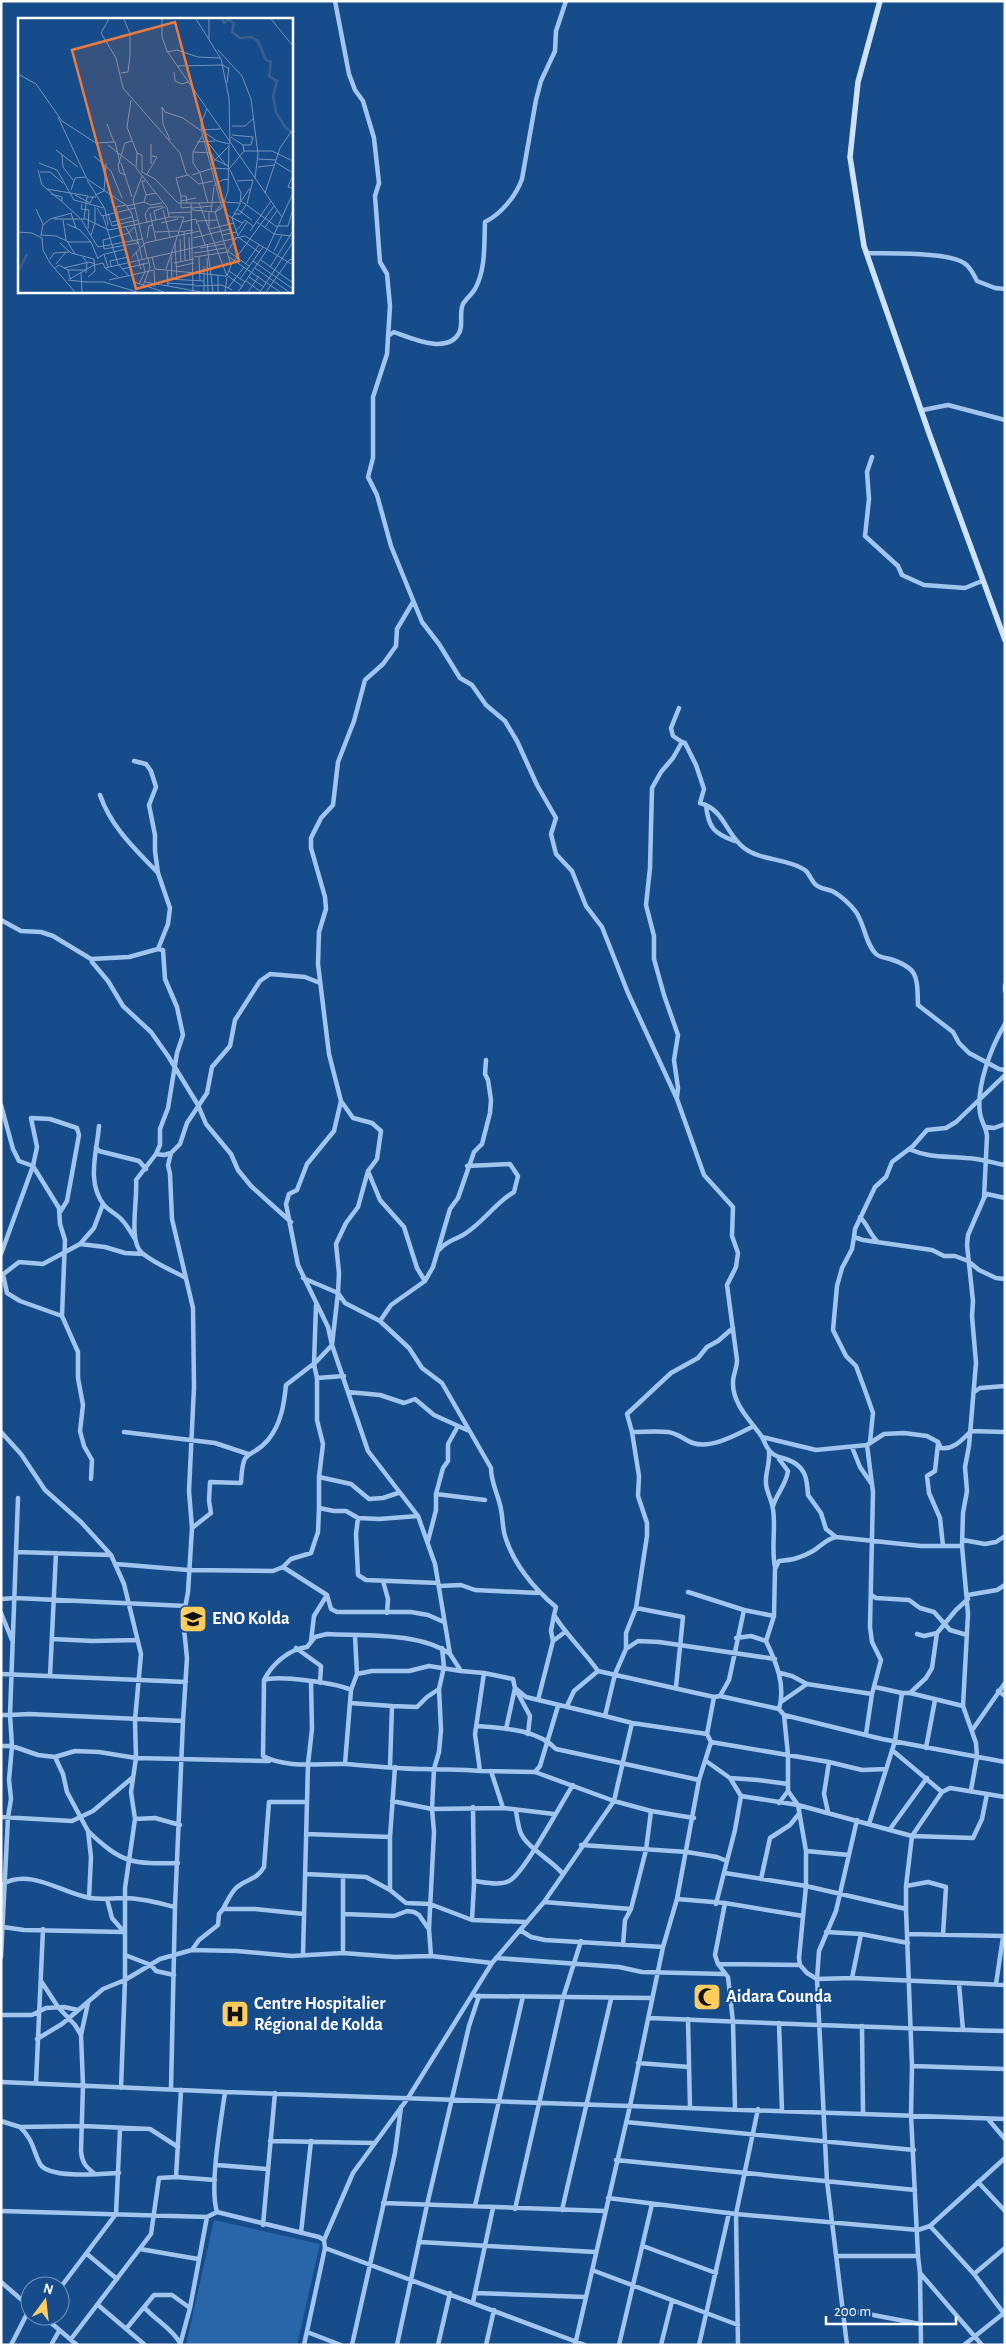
<svg xmlns="http://www.w3.org/2000/svg" width="1006" height="2346" font-family="'Alegreya Sans',sans-serif">
	<style>
		.green { fill: #2966a9 }
		.lines { fill: none; stroke-linecap: round; stroke-linejoin: round }
		.minor { stroke: #a0c5ef; stroke-width: 4.5 }
		.secondary { stroke: #cee2fa; stroke-width: 5.5 }
		.labels { text-anchor: middle; dominant-baseline: central; stroke-width: 4; stroke-linejoin: round; paint-order: stroke }
		.poi-label { font-size: 18px; font-weight: bold; fill: #fff; stroke: #174c8b; text-anchor: start }
		.inset-river { fill: none; stroke: #385f8d; stroke-width: 2.5 }
		.inset-road { fill: none; stroke: #7494b9; stroke-width: 1 }
		.view { fill: #ed7a3d; fill-opacity: 0.15; stroke: #ed7a3d; stroke-width: 2.5 }
		.inset-edge { fill: none; stroke: #fff; stroke-width: 2.5 }
	</style>
	<rect width="100%" height="100%" fill="#174c8b"/>
	<path class="green" d="M214 2220 320 2244 297 2345H186Z"/>
	<g class="lines">
		<path class="minor" d="M335 1 349 74 355 90 363 101 374 138 379 183 375 196 380 262 387 274 390 306 387 354 373 397V458L368 477 377 495 391 546 422 622 439 644 460 678 472 685 486 705 505 721 517 741 537 785 556 818 551 834 556 854 572 871 586 906 602 927 628 993 677 1099 704 1175 733 1207 732 1236 738 1253 736 1267 727 1285 737 1360C737 1368 733 1375 733 1382 732 1404 751 1421 762 1437 765 1442 766 1449 772 1453 776 1457 780 1457 786 1459 806 1466 807 1478 808 1495L821 1513 826 1529 836 1537 921 1546H962
			M867 253C889 254 948 252 964 263 971 267 973 274 977 281L995 288 1005 289
			M388 336 394 332C411 338 449 356 460 331 463 322 459 312 463 304 466 299 472 294 475 289 486 269 484 244 485 222 501 214 516 196 522 179L536 100 541 81 555 51 556 31 566 1
			M923 410 948 405 1005 420
			M872 457 867 472 869 499 865 536 898 566 902 575 924 585 965 588 982 581
			M679 708 671 728 673 736 682 742
			M134 761 146 764 151 771 156 787 149 805 155 835V851L158 873 170 908 168 924 158 949
			M100 795C111 827 135 849 158 873
			M706 805C708 827 714 834 735 841
			M1 920 21 931 41 932 53 936 91 959 129 957 158 949 163 950 165 979 177 1007 183 1035 177 1053 168 1108 160 1129V1145L156 1154
			M92 962 108 981 123 1006 151 1032 168 1056 198 1105 206 1124 231 1154 238 1170 251 1186 291 1222
			M1005 985V991
			M677 1097 678 1088 674 1060 678 1035 664 995 654 959V936L646 905 650 868 652 788 661 772 673 758 682 742 685 743 696 765 704 789 700 803C725 810 725 833 744 848 761 861 787 858 805 870 810 874 811 881 816 885 821 889 828 889 834 892 841 896 851 905 856 912 865 925 865 943 876 954 879 957 885 958 890 959 919 968 917 977 918 1005L953 1032 959 1043 969 1053 999 1069 1005 1070
			M341 1101 353 1118 372 1123 381 1131 377 1159 368 1171 358 1207 346 1223 336 1244 339 1273 338 1293 345 1303 380 1321 409 1348 422 1368 442 1383 491 1468C491 1482 497 1492 500 1505 503 1515 502 1526 505 1536 513 1563 534 1589 556 1607L554 1615C567 1636 584 1651 598 1671L714 1697 707 1734 711 1742 699 1780 677 1899 663 1947 630 2106 575 2345
			M1 1105 13 1149 19 1161 33 1166 59 1208 60 1224 65 1240 62 1316 78 1352V1378L83 1405 80 1431 84 1446 92 1460 91 1479
			M99 1126C97 1152 86 1182 104 1205 109 1211 117 1214 122 1220 127 1225 131 1233 135 1239
			M986 1127 994 1128 1005 1124
			M96 1147 99 1151 139 1161 146 1169
			M909 1149C929 1158 945 1156 966 1158 979 1158 992 1163 1005 1165
			M171 1153 168 1165 170 1174 172 1219 193 1308 194 1387 189 1491 192 1528
			M368 1171 380 1200 404 1227 417 1268 425 1281
			M984 1198 987 1194 1005 1198
			M860 1217C868 1225 869 1233 877 1241
			M854 1237 855 1229 875 1187 886 1177 892 1162 913 1146 927 1130 946 1128 956 1122 1005 1075
			M80 1244 94 1228 103 1204
			M440 1249C447 1241 454 1240 463 1235 482 1224 495 1203 514 1192L518 1176 510 1164 467 1166
			M1 1254 33 1166 37 1147 31 1118 50 1119 77 1128 79 1135 67 1201 60 1212
			M3 1274 7 1293 20 1301 62 1316
			M1 1276 19 1262 43 1264 80 1244 105 1247 125 1253 143 1254
			M184 1277C171 1270 154 1263 142 1253 128 1242 138 1198 136 1180L156 1154 164 1155 171 1153 180 1144 187 1123 207 1093 212 1067 230 1046 235 1020 260 981 270 974 305 977 320 983
			M316 1305 314 1364 317 1378
			M380 1321 391 1305 425 1281 433 1267 450 1209 458 1198 474 1152 482 1144 490 1113 491 1100 488 1080 485 1074 486 1060
			M348 1392 380 1395 404 1403 415 1399 434 1415 467 1430
			M974 1392 980 1388 1005 1386
			M971 1431 1005 1432
			M1 1432 21 1454 45 1490 81 1522 111 1555 16 1552 10 1715 29 1714 183 1721 175 1907 171 2089
			M124 1432 215 1443 248 1454
			M632 1432 627 1414 671 1373 698 1358 707 1347 718 1341 733 1328
			M762 1437 816 1450 867 1445 884 1434 904 1433 927 1436 938 1442 941 1448C953 1450 962 1440 970 1432
			M870 1442 873 1413 866 1393 856 1366 846 1356 833 1330 837 1286 842 1268 852 1249 854 1237 863 1240 932 1250 944 1256H955L968 1261 979 1270 996 1278 1005 1279
			M938 1444 935 1471 927 1476 929 1493 940 1518 943 1546
			M852 1447 860 1467 871 1483
			M769 1452C770 1464 765 1474 766 1483 766 1491 772 1500 773 1509 776 1529 771 1548 775 1567
			M319 1477 351 1484 369 1499 383 1498 398 1493
			M436 1494 485 1500
			M773 1506C777 1493 786 1485 788 1471L779 1459
			M319 1508V1477L323 1444 317 1420V1378L344 1376
			M358 1518 356 1534 358 1575 366 1580 438 1583
			M963 1540 985 1544 996 1542 1005 1536
			M428 1541 436 1510V1494L443 1468 448 1461V1444L458 1426
			M16 1552 18 1498
			M111 1555 124 1584 141 1654 135 1720 136 1758 131 1792 135 1819 125 1888V1980L121 2088
			M116 1564 188 1570 273 1571 283 1567 327 1595 331 1609 337 1612H411L428 1615 444 1622
			M283 1567 291 1559 311 1553 318 1532 319 1508 334 1511H346L358 1518 379 1519 418 1516
			M383 1581 388 1599 387 1613
			M439 1586 461 1585 475 1590 538 1593
			M688 1592 744 1610 774 1616
			M871 1595 876 1598 909 1600 920 1608 934 1612 950 1630 967 1635
			M968 1595 997 1590 1005 1585
			M1 1599 15 1598 186 1606
			M636 1608 647 1536V1523L638 1496 639 1476 632 1432C644 1432 656 1431 668 1432 678 1433 684 1440 693 1443 711 1449 736 1435 752 1427
			M1 1613 12 1640
			M917 1634 924 1636 937 1633
			M355 1636 357 1674
			M736 1638 751 1636 766 1641C776 1662 786 1685 779 1709
			M52 1639 93 1641 137 1640
			M311 1641 314 1616 327 1595
			M553 1641 565 1632
			M766 1641 774 1616 775 1569 779 1561C792 1560 801 1558 813 1551 821 1546 826 1539 836 1537
			M296 1648 321 1666 320 1683
			M626 1649 638 1641 659 1642 775 1659
			M450 1654C420 1632 363 1636 327 1634L315 1637 307 1647C289 1649 272 1664 264 1680L263 1756C288 1769 319 1763 346 1764 373 1766 400 1769 426 1769 444 1770 461 1769 480 1771
			M484 1673 513 1679 515 1688 530 1716 528 1734
			M780 1673 792 1676 807 1684 872 1694
			M1 1674 186 1682
			M50 1676 56 1553
			M264 1680C278 1675 337 1683 351 1690
			M676 1687 683 1617 636 1608 626 1633V1649L615 1674 605 1716 632 1723 707 1734
			M875 1687 902 1693
			M998 1691 1005 1696
			M910 1693 926 1678 932 1668 937 1633 956 1610 968 1599
			M720 1696 729 1680 744 1610
			M714 1697 720 1696 779 1709 784 1715 788 1755V1791L798 1805 806 1851V1886L799 1958 800 1965 807 1973 817 1979 852 1978 1005 1985
			M538 1700 553 1641 551 1631 554 1615
			M781 1702 807 1684
			M350 1703 392 1706 390 1767
			M392 1706 417 1707 427 1697 439 1689 444 1667 442 1648
			M567 1706 574 1691 598 1671
			M1 1715H10L12 1746 9 1780 11 1799 8 1817 1 1957
			M784 1715 882 1739 1005 1762
			M183 1721 187 1658 183 1619 188 1592 192 1528 211 1513 209 1501 210 1482 241 1483C243 1444 249 1462 268 1440 281 1424 284 1405 286 1385L316 1362 332 1345 338 1293 303 1278
			M632 1723 614 1801 651 1811 694 1818
			M477 1726C503 1728 537 1729 556 1749L699 1780
			M506 1729 515 1688 526 1697 605 1716
			M973 1729 1005 1683
			M866 1734 872 1694 881 1660 872 1642 870 1627 873 1492 867 1445
			M711 1742 829 1762 862 1770 886 1769
			M1 1746H12L38 1755 55 1757 75 1751 99 1752 136 1758 269 1761
			M926 1748 935 1700
			M892 1750 942 1792
			M55 1757 63 1774 67 1792 88 1831 91 1857 89 1898
			M706 1761 730 1778 741 1796 798 1805 912 1836 973 1838 982 1819 987 1794 950 1788 942 1792 931 1808 912 1836 906 1886V1909L912 2066 911 2115 918 2256 920 2273 921 2345
			M345 1764 351 1690 357 1674 372 1671H409L429 1666 461 1671
			M491 1771 503 1808
			M535 1772 540 1766 558 1706
			M730 1778 758 1780 788 1784
			M971 1790 977 1757 976 1743 963 1706 968 1614 962 1546 963 1513 967 1491 965 1467 969 1446 976 1363 972 1316 973 1301 967 1245 968 1235 984 1198 987 1136C986 1127 981 1121 980 1113 976 1087 991 1047 1005 1024
			M987 1794 1005 1797
			M392 1801 432 1809 503 1808 554 1814
			M779 1803 788 1791
			M516 1811C517 1817 518 1825 520 1831 525 1847 552 1860 563 1874
			M828 1812 824 1794 829 1762
			M1 1817 72 1821 93 1811 132 1778
			M135 1819 155 1818 180 1825
			M869 1824 895 1741 902 1693H910L963 1706
			M890 1829 927 1778
			M88 1831C122 1864 133 1864 178 1863
			M306 1834 390 1837
			M581 1845 687 1852 717 1857 727 1861 716 1904
			M806 1851 849 1855
			M727 1861 735 1830 741 1796
			M725 1873 806 1886 906 1909
			M305 1874 366 1877 390 1890 406 1903 430 1904 472 1920 526 1922
			M761 1879 770 1838 790 1825 798 1815
			M474 1881C484 1882 499 1886 509 1881 524 1874 561 1803 573 1785
			M1 1885C30 1867 61 1893 90 1898 102 1900 113 1898 125 1898 142 1898 158 1903 175 1907
			M906 1886 928 1882 946 1887 943 1935
			M390 1890V1837L395 1767
			M107 1899 112 1918 124 1932
			M677 1899 725 1903 803 1916
			M544 1902 631 1909
			M725 1903 715 1955 718 1964 728 1977 733 2022 735 2109
			M223 1909C227 1902 230 1894 236 1888 246 1879 257 1880 264 1867L269 1802H307
			M344 1914 394 1916 407 1911 414 1912 419 1915 428 1928
			M472 1920 474 1885 473 1807
			M3 1927 24 1930 124 1932
			M520 1930 531 1937 545 1940 663 1947
			M826 1932 861 1934 908 1943
			M908 1934 1005 1936
			M623 1945 625 1920 631 1909 646 1850 651 1811
			M192 1950 199 1940 218 1925 219 1914 223 1909H255L304 1914
			M343 1953V1876
			M125 1955 151 1965 156 1971 174 1975
			M303 1955 308 1764 312 1729 311 1682
			M431 1956 429 1929 434 1832 432 1809 434 1769 439 1752 441 1730 439 1689
			M496 1958 619 1967 642 1972 724 1974
			M718 1964 800 1965
			M852 1978 861 1934
			M41 1981 58 2007 75 2025 81 2035
			M959 1984 963 2030
			M996 1984 1003 1937
			M476 1996 652 1998
			M88 2003 81 2035 83 2085 81 2151C82 2163 86 2167 95 2174
			M1 2015H32L46 2008 64 2007 78 2010
			M649 2018C767 2023 886 2028 1005 2031
			M688 2019 690 2108
			M779 2023 782 2111
			M862 2026 863 2113
			M37 2039 62 2024 103 1989 125 1980 160 1959 192 1950 237 1951 292 1956 343 1953 395 1957 431 1956 492 1963
			M638 2063 689 2067
			M912 2066 1005 2069
			M1 2082 225 2092 1005 2119
			M36 2083 43 1929
			M225 2092C221 2121 209 2187 217 2212L319 2237 324 2240 325 2248 304 2345
			M988 2119 1005 2139
			M1 2121 20 2127 83 2126 150 2129 178 2147
			M626 2122 914 2150
			M20 2127C34 2141 32 2148 40 2164 49 2179 102 2174 119 2173
			M270 2141 374 2143
			M616 2160 915 2190
			M217 2165 267 2169
			M176 2177 181 2090
			M978 2182 1005 2211
			M608 2198 736 2214 918 2230 930 2226 1005 2158
			M383 2203 605 2211
			M475 2206 523 1996
			M515 2209 563 1998 581 1941
			M562 2210 611 1999
			M1 2211 207 2217 217 2212
			M263 2225 275 2093
			M930 2226 974 2274 1005 2315
			M301 2233 311 2141
			M324 2240 353 2173 408 2098 492 1963 544 1902 614 1801 535 1772 480 1771 475 1734 484 1673 461 1671 450 1654 435 1564 418 1516 368 1451 332 1345 328 1327 298 1265 286 1204 289 1194 297 1190 307 1164 334 1131 341 1101 329 1054 318 964 319 932 326 909 325 897 311 848V838L321 818 333 805 338 762 354 721 365 680 383 664 396 646 397 629 413 602
			M420 2242 595 2252
			M643 2246 716 2273
			M325 2248 585 2345
			M140 2249 198 2259
			M87 2254 117 2279
			M836 2256H918
			M592 2270 738 2325
			M920 2273 982 2345
			M974 2274 1005 2248
			M1 2282 30 2307
			M60 2288 116 2214 120 2129
			M476 2293 585 2297
			M473 2302 493 2208
			M98 2305 145 2345
			M144 2307C155 2320 172 2328 180 2343
			M842 2309 920 2324
			M43 2316 77 2345
			M126 2329 154 2295H172L190 2308
			M307 2332 341 2345
			M71 2339 151 2234 159 2178 176 2177 215 2180
			M11 2345 30 2308
			M51 2345 59 2331
			M180 2345 190 2308 207 2217
			M352 2345 395 2153 401 2107
			M397 2345 427 2205 469 2026 479 1996
			M438 2345 450 2293
			M486 2345 494 2310
			M619 2345 652 2204
			M661 2345 672 2301
			M699 2345 729 2213
			M738 2345 736 2214 758 2109
			M847 2345 827 2181 817 1979 819 1951 836 1911 857 1820
			M964 2345 1004 2313"/>
		<path class="secondary" d="M880 1 858 82 850 157 864 246 929 433 1005 640"/>
	</g>
	<defs>
		<symbol id="university-square" viewBox="-11 -11 22 22"><rect x="-9" y="-9" width="18" height="18" rx="4" fill="#ffcd5e" stroke="#174c8b"/><path d="M0-5L7-2L0 1L-7-2ZM-4 1L0 2.5L4 1V4Q0 6-4 4Z" fill="#111"/></symbol>
		<symbol id="mosque-square" viewBox="-11 -11 22 22"><rect x="-9" y="-9" width="18" height="18" rx="4" fill="#ffcd5e" stroke="#174c8b"/><path d="M3.5-4.9A6 6 0 1 0 3.5 4.9A5 5 0 1 1 3.5-4.9Z" fill="#111"/></symbol>
		<symbol id="hospital-square" viewBox="-11 -11 22 22"><rect x="-9" y="-9" width="18" height="18" rx="4" fill="#ffcd5e" stroke="#174c8b"/><path d="M-5-5h3v3.5h4V-5h3V5h-3V1.5h-4V5h-3Z" fill="#111"/></symbol>
	</defs>
	<g fill-rule="evenodd">
		<use href="#university-square" x="177" y="1603" width="32" height="32"/>
		<use href="#mosque-square" x="691" y="1981" width="32" height="32"/>
		<use href="#hospital-square" x="219" y="1998" width="32" height="32"/>
	</g>
	<g class="labels">
		<g class="poi-label">
			<text x="212" y="1619">ENO Kolda</text>
			<text x="726" y="1997">Aidara Counda</text>
			<text x="254" y="2004">Centre Hospitalier<tspan x="254" dy="21">Régional de Kolda</tspan></text>
		</g>
	</g>
	<g transform="translate(18 18)">
		<rect width="275" height="275" fill="#174c8b"/>
		<path class="inset-river" d="M204 1 206 5 211 2 216 5 214 14 222 20 233 19 240 23 248 42 253 44 251 58 259 63 255 78 258 94 267 109 275 115M0 254 9 236"/>
		<path class="inset-road" d="M91 1 83 15 98 40 105 70 162 135 168 155 181 166 195 163M144 1V19L149 33 264 199M178 1 203 41 211 80 212 125M191 1V21M253 1 275 28M200 32 224 58 233 81 240 136 237 160M149 34 159 32 180 39 202 40M159 48 205 47 211 51M156 54 157 63 164 66 170 64M103 55 110 54 112 37V16L106 1M0 56 18 66 44 103 78 125 97 124 102 145M209 65 211 49M113 82 109 109 119 135 118 150 149 189 151 199H166L148 251M144 89 147 94 165 100 182 112 202 111M144 89 145 106 152 122M40 99 69 161 108 187 98 189 102 206 120 202 129 240M89 106 96 124M214 108H227L236 100M186 114 199 123 212 126M214 117 235 119 233 127H225M213 119 225 127 226 133M179 124 197 123M133 126V146M191 126 208 147M90 127 117 148M38 132 60 149M175 134 184 118M119 135 124 137V154L137 161 160 185H173L175 274M44 137 45 149 55 162M76 138 93 153 104 180M240 141 258 142M257 144 275 155M21 145 39 152 56 182 86 190M103 145 114 179M192 147 210 129M240 149 256 147M20 152 24 167 42 182M212 152 223 175 222 186 214 200 220 218M22 154H32L45 165M182 155 175 145V134L193 135 196 141 210 148M182 155 190 185M129 156 139 139 134 138M108 157 102 155 100 148 107 125 114 123M174 157 195 150 211 151 226 133H254L275 143M275 157 270 169 275 170M69 162 87 191 90 207M127 163H124L128 177M219 163 235 162M196 168 204 162 211 161M29 171 70 178M53 172 57 160 68 159M247 175 262 130 275 111M33 176 44 179V183M57 177 72 185 75 179M77 177 86 173 88 145M163 178 158 160 170 157M41 181 62 200M163 183 178 180M223 183 259 209M223 183 232 170M126 184 128 177 138 175M206 184 222 185M169 185 168 178H163V190L174 189M173 185H181L209 258M181 185 206 184 210 173 211 127M64 186 63 191 71 192 70 211M229 186 235 162M108 187 114 196 124 241M109 188 126 184 133 187 144 185M145 188 131 190 127 196 129 204 151 199M202 188 197 194 213 247 209 258M204 188 207 187 209 197 224 205M79 190 84 198 117 190M174 190 193 188M18 191 25 206 23 218M219 191 234 202M145 192 152 219M174 192 197 194 204 190 184 115 183 105 189 91M191 194V211M193 194 196 169M53 195 58 210M132 195 138 223M150 195 174 194M90 196 94 208 102 206 112 248M216 196H222L228 187M85 198 100 246 111 258M36 201H68L91 212 130 204M63 201 73 218M66 201 69 179H78M45 202 48 222M120 202 115 182 124 158M138 202 136 193 147 189M179 203 199 202M94 204 114 199M164 204 178 201 179 206M239 204 256 216 273 218M143 205 160 201M180 206 187 227M25 207 32 201 54 195M260 208H270L274 194M108 209 115 223M116 209 111 215 85 222 86 231 120 225 117 222M247 209 259 193M192 211 216 205M219 212 227 202 235 208M232 213 253 183M0 214 14 215 24 220 25 232 32 245 57 274M137 214 160 213M160 214 175 212M166 214 167 243M23 217 38 218 51 224H73L62 212 49 206M73 217 77 205V189M204 217 219 214M73 218 80 229 124 221M158 218 182 213M220 218 229 204M171 219 172 242M220 219 242 235M129 220 131 208 135 207M175 220 212 211M162 221 163 244M49 223 57 236M73 224 80 241M42 225 53 235 76 241 77 253 70 259M157 225 159 262M189 226 195 274M182 230 206 226M210 233 231 248M256 233 264 217M118 234 123 251M176 235 207 230M87 236 108 231M153 236 154 262M65 239 69 245 68 255M114 239 127 225 158 218M134 239 137 251 208 258M176 239 209 234 219 219M181 239 182 263M211 239 262 274M80 240 86 236 90 249M189 240 190 274M32 241 36 235 51 234M243 242 275 265M235 243 275 271M156 245 176 241M228 245 241 227M38 246 48 234M213 247 256 188M93 248 92 243 110 239M112 248 116 264 146 274M186 248V274M158 249 176 245M252 249 275 213M37 250 41 247 50 252 52 261M46 250 71 244 77 246M87 250 100 259M237 250 271 274M104 251 130 245M50 252H68M136 252 137 269M149 252 150 268 183 274M211 253 227 264M63 255 64 274M200 257V274M210 258 224 268M231 259 246 269M52 261 76 247 85 245 87 250 227 218 275 247M149 261 186 263M222 261 245 229M50 262 68 264M91 262 136 252M228 263 243 274M68 264H86L119 274M127 264 150 268M149 265 177 267M121 266 127 254 125 245M125 268 132 249 130 240M177 268 204 267 214 272M210 270 226 249M207 274 209 259M220 274 249 232 275 175M230 274 241 258M242 274 275 224M248 274 270 243 275 240"/>
		<path class="view" d="M157 4 221 243 118 271 54 32Z"/>
		<rect width="275" height="275" class="inset-edge"/>
	</g>
	<rect width="1006" height="2346" fill="none" stroke="#ffffff" stroke-width="5"/>
	<g transform="translate(45 2301) rotate(15)"><circle r="24" fill="#174c8b" stroke="#7494b9"/>
	<path d="M0-4L9 19L0 12L-9 19Z" fill="#ffcd5e"/>
	<text y="-8" font-size="14" font-weight="bold" text-anchor="middle" fill="#ffffff">N</text>
	</g>
	<path d="M826 2316v8h130v-8" fill="none" stroke="#ffffff" stroke-width="2.5"/>
	<text x="834" y="2316" font-size="15" fill="#ffffff" stroke="#174c8b" stroke-width="4" paint-order="stroke">200 m</text>
</svg>
